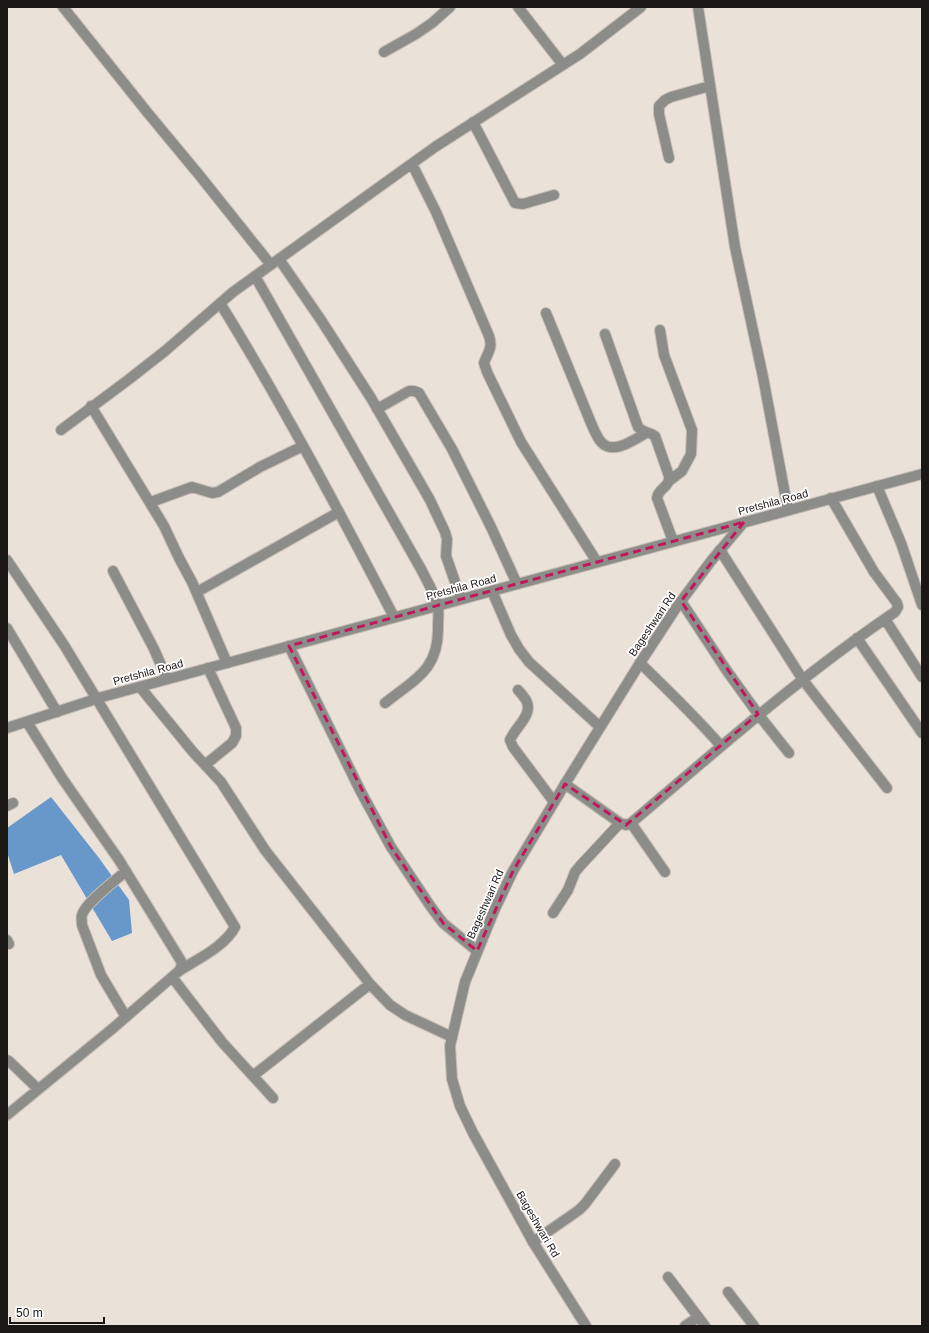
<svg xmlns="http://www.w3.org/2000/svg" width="929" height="1333" font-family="Arial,sans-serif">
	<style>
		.water { fill: #6798c9 }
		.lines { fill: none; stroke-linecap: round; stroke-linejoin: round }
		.minor-casing { stroke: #c5bdb6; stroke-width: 12 }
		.tertiary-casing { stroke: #c5bdb6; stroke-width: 12 }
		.minor { stroke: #8c8d88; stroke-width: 10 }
		.tertiary { stroke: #8c8d88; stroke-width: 10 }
		.marked { fill: none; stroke: #c2185b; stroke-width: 3; stroke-dasharray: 8 5; stroke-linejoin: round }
		.labels { text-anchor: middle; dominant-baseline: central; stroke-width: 3.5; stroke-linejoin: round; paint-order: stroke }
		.street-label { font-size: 11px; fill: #1a1714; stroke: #fff }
	</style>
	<rect width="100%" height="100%" fill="#eae2d9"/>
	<path class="water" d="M51 797 99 858 129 900 132 933 112 941 61 855 14 874 7 852V828Z"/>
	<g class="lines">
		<defs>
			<path id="minor" d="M63 7 147 112 200 176 271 265
				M518 7 563 65
				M698 7 735 247 763 377 788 510
				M384 52 416 34 432 23 450 7
				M473 122 515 203 523 204 554 195
				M669 158 659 114V106L665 100 671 97 710 86
				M412 164 436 212 489 336C493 348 488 352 484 363L487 372 521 442 597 562
				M279 259 321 320 371 398 430 500 445 532 447 539 446 556 461 599
				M255 276 421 569C426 579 435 595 438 605 439 612 438 620 438 627 439 670 415 679 385 703
				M220 303C283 405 339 511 394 617
				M546 313 591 423C594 430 597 438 602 443 614 455 635 439 646 433
				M660 330 664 355 692 430 691 454 682 471 669 481
				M605 334 638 427C644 434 649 431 655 436L669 476C670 488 658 488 657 498L673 541
				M91 406 164 526 179 558 192 582 227 663
				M377 409 409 391H414L419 393 452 449 491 527 517 584
				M61 430 128 380 165 351 233 292 435 147 580 54 641 7
				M877 486 901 543 922 605
				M151 502 192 487 212 493 218 492 260 467 303 446
				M720 550 803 680 887 788
				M7 560 64 645 235 927C224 947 199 958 179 971
				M113 571 154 649 167 679
				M492 591 511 635 519 649 529 662 600 727
				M197 592 339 512
				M681 601 727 671 758 714 789 753
				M885 619 922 677
				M7 628 57 712
				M857 638 922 733
				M289 646 361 792 391 847 431 907 443 923 477 951
				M640 663C668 690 696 717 721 746
				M140 687 193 752 221 782 265 850 370 984 390 1005 405 1015 452 1037
				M518 690C521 693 524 697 526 700 534 715 515 727 510 740L513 747 554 802
				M205 765 232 743 236 736V728L208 668
				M565 784 620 823 626 825 631 823C717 750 802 675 895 612L898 607 897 603 874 572 831 498
				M7 806 13 803
				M631 823 665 872
				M126 871C116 880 85 903 82 915 81 918 82 922 82 925L101 975 126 1017
				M553 913 568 890 575 872 580 866 620 823
				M7 940 9 944
				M172 977 222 1042 273 1098
				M7 1060 9 1061 38 1089
				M254 1075 370 984
				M7 1115 112 1029 179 971 182 965 181 961 119 860 62 778 27 722
				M533 1242 579 1210 585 1204 615 1164
				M668 1277 705 1326
				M728 1292 754 1326
				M685 1326 698 1317"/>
			<path id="tertiary" d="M7 728 102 697 922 474
				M586 1326 533 1242 473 1133 460 1106 452 1079 450 1046 465 982 494 911 513 871 565 784 640 663 676 608 711 561 744 522"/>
		</defs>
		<use href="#minor" class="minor-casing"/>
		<use href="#tertiary" class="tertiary-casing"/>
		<use href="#minor" class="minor"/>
		<use href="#tertiary" class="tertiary"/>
	</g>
	<path class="marked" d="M744 522 681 601 758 714 626 825 565 784 513 871 477 951 443 923 391 847 289 646Z"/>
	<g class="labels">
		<g class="street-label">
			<text transform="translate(773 502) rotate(-15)">Pretshila Road</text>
			<text transform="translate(461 587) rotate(-15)">Pretshila Road</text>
			<text transform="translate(652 624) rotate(-56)">Bageshwari Rd</text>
			<text transform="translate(148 672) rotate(-15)">Pretshila Road</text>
			<text transform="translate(485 904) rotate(-66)">Bageshwari Rd</text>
			<text transform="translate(538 1224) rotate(60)">Bageshwari Rd</text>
		</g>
	</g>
	<rect width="929" height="1333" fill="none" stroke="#1a1714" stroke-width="16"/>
	<path d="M10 1317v6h94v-6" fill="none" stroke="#1a1714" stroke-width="2"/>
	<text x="16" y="1317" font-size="12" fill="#1a1714" stroke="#ffffff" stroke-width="3" paint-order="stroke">50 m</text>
</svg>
